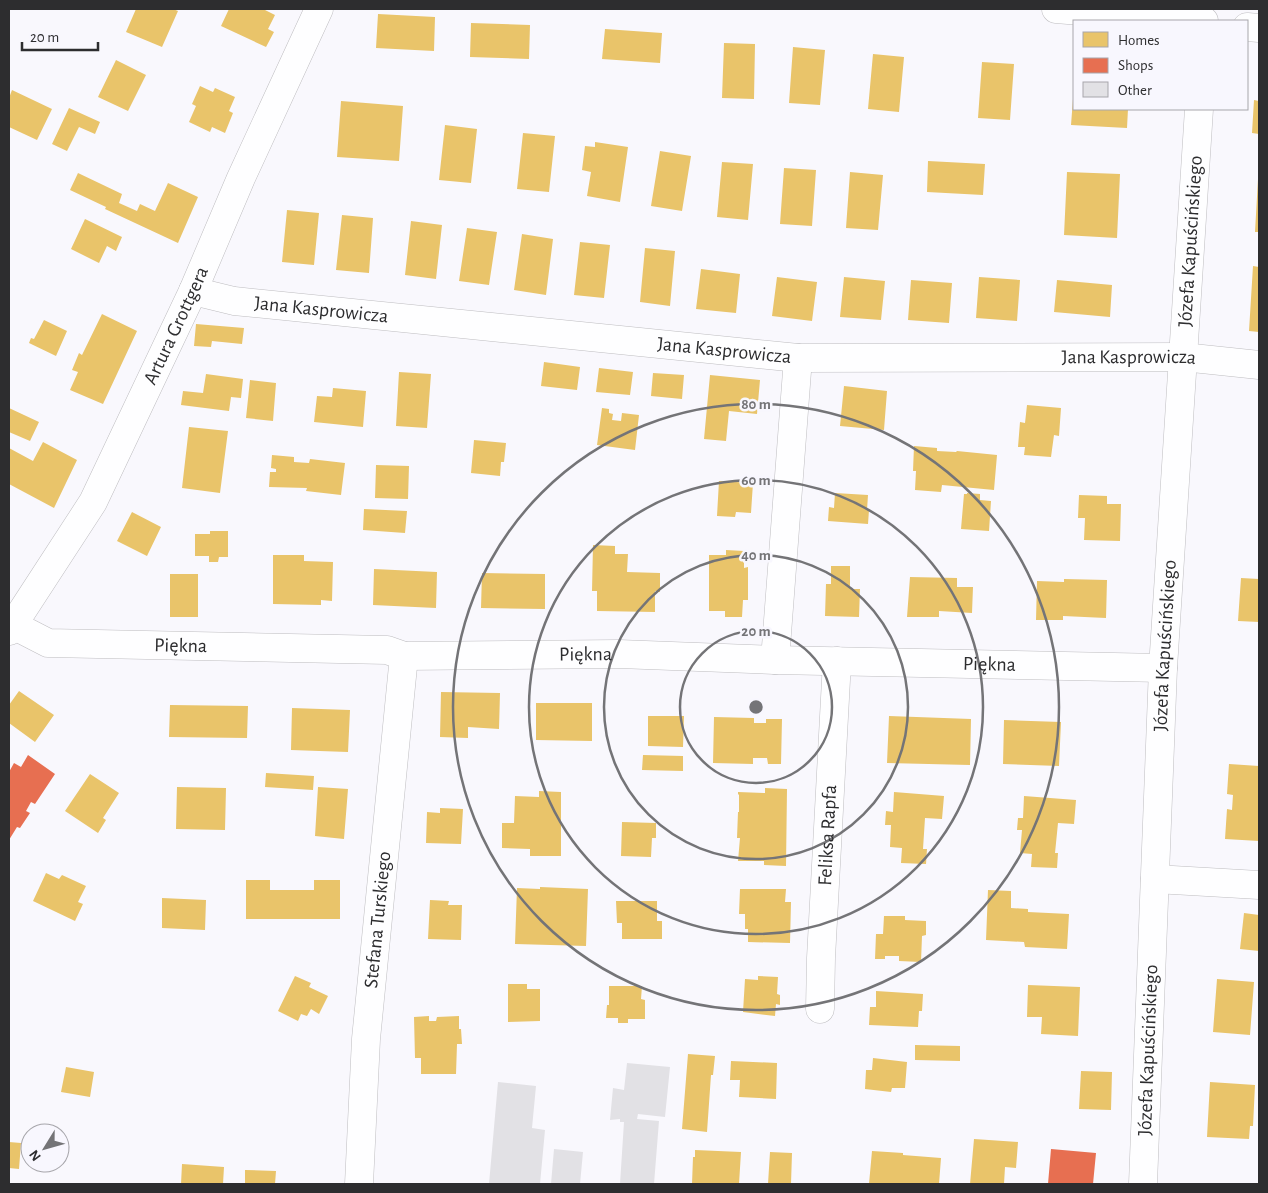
<svg xmlns="http://www.w3.org/2000/svg" width="1268" height="1193" font-family="'Alegreya Sans',sans-serif">
	<style>
		.homes { fill: #e9c46a }
		.shops { fill: #e76f51 }
		.building { fill: #e2e1e5 }
		.lines { fill: none; stroke-linecap: round; stroke-linejoin: round }
		.minor-casing { stroke: #bebdc0; stroke-width: 29 }
		.minor { stroke: #fefeff; stroke-width: 28 }
		.ring { fill: none; stroke: #747477; stroke-width: 2.5 }
		.labels { text-anchor: middle; dominant-baseline: central; stroke-width: 5; stroke-linejoin: round; paint-order: stroke }
		.street-label { font-size: 20px; fill: #2d2d2f; stroke: #f8f7fe }
		.centre { fill: #747477; stroke: #f8f7fe; stroke-width: 2.5 }
		.ring-label { font-size: 15px; text-anchor: middle; font-weight: bold; fill: #747477; stroke: #f8f7fe; stroke-width: 5; stroke-linejoin: round; paint-order: stroke }
	</style>
	<rect width="100%" height="100%" fill="#f9f8fd"/>
	<path class="homes" d="M136 9H173L178 11 162 47 126 32Z
		M229 9H263L275 15 268 29 274 32 266 47 221 26Z
		M378 14 435 17 434 51 376 48Z
		M471 23 530 25 529 59 470 57Z
		M605 29 662 33 660 63 602 59Z
		M724 43 755 44 754 99 722 98Z
		M793 47 825 50 820 105 789 103Z
		M873 54 904 57 899 112 868 109Z
		M116 60 146 75 128 111 98 97Z
		M982 62 1014 64 1010 120 978 118Z
		M200 86 213 92 215 88 235 97 229 111 233 113 225 133 212 127 210 132 189 122 196 106 192 104Z
		M12 90 52 109 37 140 9 127V98Z
		M1073 99H1074V109H1128L1127 128 1071 125Z
		M1254 100 1259 101V134L1252 133Z
		M341 101 403 106 399 161 337 157Z
		M69 108 100 122 95 134 79 127 67 151 52 144Z
		M445 125 477 129 471 183 439 180Z
		M523 133 555 136 549 192 517 189Z
		M595 142 628 147 620 202 587 196 591 172 582 170 585 146 595 147Z
		M660 151 691 156 682 211 651 206Z
		M928 161 985 164 983 195 927 192Z
		M722 162 753 164 748 220 717 217Z
		M784 168 816 170 812 226 780 224Z
		M850 172 883 175 878 230 846 228Z
		M1067 172 1120 174 1117 238 1064 235Z
		M78 173 122 194 119 203 137 211 140 204 155 211 168 183 198 197 178 243 105 209 106 207 70 190Z
		M1258 179H1259V232H1255Z
		M287 210 319 213 314 265 282 262Z
		M342 215 373 218 369 273 336 270Z
		M85 219 122 237 116 251 107 246 99 263 71 249Z
		M411 221 442 225 436 279 405 275Z
		M467 228 497 232 489 285 459 281Z
		M522 234 553 239 546 295 514 290Z
		M580 242 610 245 604 298 574 295Z
		M645 248 675 251 670 306 640 302Z
		M1253 266 1259 267V332L1249 331Z
		M701 269 740 274 736 313 696 309Z
		M777 277 817 282 812 321 772 316Z
		M844 277 885 281 881 320 840 317Z
		M979 277 1020 280 1017 321 976 318Z
		M911 280 952 283 949 323 908 320Z
		M1057 280 1112 285 1110 317 1054 312Z
		M102 314 137 331 103 404 70 390 78 372 72 370 79 353 82 355Z
		M44 320 67 331 56 356 29 343 31 338 34 339Z
		M196 324 244 328 242 344 212 341 211 347 194 346Z
		M544 362 580 367 577 390 541 386Z
		M599 368 633 372 630 395 596 392Z
		M399 372 431 374 427 428 396 426Z
		M653 373 684 375 682 399 651 396Z
		M206 374 243 379 241 398 231 397 229 411 181 405 183 391 203 393Z
		M710 375 760 380 757 414 729 411 726 441 704 439Z
		M250 380 276 383 273 421 246 418Z
		M844 386 887 391 884 430 840 426Z
		M333 388 366 391 363 427 314 422 317 396 332 397Z
		M1027 405 1061 408 1059 436 1054 435 1051 457 1024 455 1025 447H1018L1020 422 1025 423Z
		M9 408 39 422 30 441 9 432Z
		M602 408 609 409V413L613 414 612 420 621 421 622 413 639 415 635 450 597 445Z
		M189 427 228 431 220 493 182 488Z
		M474 440 506 443 504 462H501L500 476 471 473Z
		M43 442 77 460 54 508 9 484V448L33 461Z
		M914 446 937 448V451L956 452 957 451 997 455 994 490 942 485 941 492 915 490 916 471H913Z
		M272 455 294 457V462L309 463 310 459 345 463 341 495 306 491 307 488 269 487 270 472H276V469L271 468Z
		M376 465 409 466 408 499 375 498Z
		M719 481 753 483 751 513 736 512 735 517 717 516Z
		M835 493 868 495 867 510H869L868 524 828 521 829 507 834 508Z
		M967 493 980 494V500L991 501 989 531 961 529 964 494H967Z
		M1079 495 1107 496V504H1121L1120 541 1084 540 1085 518H1078Z
		M364 509 407 511 405 533 363 530Z
		M132 512 161 527 147 556 117 541Z
		M210 531H228V557H219L218 562H209V556H195V534H210Z
		M593 545 615 546V554H628L627 572 660 573V592L655 591V612L597 611V591H592Z
		M726 550 744 551V568L748 567V600H743L742 617H725V611H709V555H726Z
		M273 555H304V561L333 562 332 601 321 600V605L273 604Z
		M831 566H850V589H860L859 617 825 616 826 584H831Z
		M374 569 437 572 436 608 373 605Z
		M482 573 545 574V609L481 608Z
		M170 574H198V617H170Z
		M910 577 957 578V587H973L972 613 939 611V617H907Z
		M1241 578 1259 579V622L1238 621Z
		M1064 579 1107 580 1106 618 1063 616V620H1036L1037 581 1064 582Z
		M19 691 54 715 35 742 9 723V705Z
		M441 692 500 693 499 729 468 727V738L440 737Z
		M536 703H592V741L536 740Z
		M170 705 248 706 247 738 169 737Z
		M292 708 350 710 348 752 291 750Z
		M648 716H684L683 747 648 746Z
		M889 716 971 719 970 765 887 763Z
		M714 717 754 718V723H766V719H782L781 764H768L767 758H753V764L713 763Z
		M1004 720 1061 722 1059 766 1003 764Z
		M643 755 683 756V771L642 770Z
		M1229 764 1259 766V841L1225 839 1227 809 1232 810 1233 795 1227 794Z
		M266 773 314 776 313 790 265 787Z
		M90 774 119 793 103 818 106 820 98 833 65 811Z
		M177 787 226 788 225 830 176 829Z
		M318 787 348 789 344 839 315 836Z
		M765 788 787 789 786 866 764 865V861H738L740 838H737L738 812H739V795L738 794V792L765 793Z
		M539 791 561 792V856H530V849L502 848V823H514L515 796 539 797Z
		M894 792 944 796 942 819 925 818 923 849H927L926 864 901 863 902 848 890 847 891 825H885L886 811 893 812Z
		M1024 796 1076 800 1074 824 1058 823 1055 853H1058L1057 868 1031 867 1032 854 1020 853 1022 830H1017L1018 818H1023Z
		M440 808 463 809 461 844 426 843 427 812 440 813Z
		M622 822 656 823V838H652L651 857 621 856Z
		M46 873 59 879 62 875 86 886 78 902 83 904 75 921 33 901Z
		M246 880H270V890H314V880H340V919H246Z
		M540 887 588 889 586 946 515 944 517 888 540 889Z
		M740 889H786L785 902H791L790 943 748 942V929H745V914H739Z
		M988 890 1011 891V908L1028 909V912L1069 914 1067 949 1025 947 1024 942 986 940Z
		M162 898 206 900 205 930 162 928Z
		M430 900 449 901 448 905H462L461 940 428 939Z
		M616 901H657V921H662V939H622V923H617Z
		M1244 913 1259 915V951L1240 949Z
		M884 916H905V920L926 921V935L922 936 921 962 899 961V956H885V959H875L876 934H883Z
		M295 976 311 983 309 987 328 996 319 1014 311 1009 307 1016 301 1014 298 1021 278 1011Z
		M758 976 778 977 777 994 780 995V1005L776 1004 775 1016 743 1012 745 979 758 980Z
		M1217 979 1254 982 1250 1035 1213 1032Z
		M508 984H527V989H540V1021L508 1022Z
		M1028 985 1080 987 1078 1036 1041 1034 1042 1017H1027Z
		M609 986H642L641 999 645 1000V1019H628V1023H618V1018H606L607 1005H609Z
		M876 991 923 994 922 1011H919L918 1027 869 1025 870 1007H876Z
		M429 1016V1021H436L437 1017 459 1016V1029H461L462 1044H457L456 1074H421V1058H415L414 1017Z
		M915 1045 960 1046V1061L915 1060Z
		M688 1054 715 1056 713 1075H711L707 1132 682 1129Z
		M873 1058 907 1062 905 1088H892L891 1092 865 1089 866 1070H872Z
		M731 1061 777 1063 776 1099 739 1097 740 1080H730Z
		M66 1067 94 1072 90 1097 61 1092Z
		M1081 1071 1112 1072 1111 1110 1079 1109Z
		M1210 1082 1255 1085 1253 1126H1250L1249 1139 1207 1137Z
		M974 1139 1018 1142 1016 1168 1005 1167 1004 1184H970Z
		M9 1142 21 1143 19 1169 9 1168Z
		M695 1150 741 1152 739 1184H692L693 1157H695Z
		M872 1151 903 1153V1155L941 1158 939 1184H869Z
		M770 1152 792 1153 791 1184H768Z
		M182 1164 224 1167 223 1184H181Z
		M245 1170 276 1171 275 1184H245Z"/>
	<path class="shops" d="M28 755 55 774 35 804 31 802 26 811 30 813 20 828 17 827 9 840V772L14 763 21 767Z
		M1051 1149 1096 1153 1093 1184H1048Z"/>
	<path class="building" d="M627 1063 670 1067 665 1117 638 1114 637 1119 659 1121 654 1184H620L624 1122H620V1119L610 1120 613 1088 624 1090Z
		M498 1082 536 1086 532 1128 545 1130 540 1184H489Z
		M554 1149 583 1152 580 1184H551Z"/>
	<g class="lines">
		<defs>
			<g id="minor">
				<path d="M1056 9 1204 21"/>
				<path d="M1247 27 1259 28"/>
				<path id="s1" d="M193 291 234 301 798 358 1183 357 1259 365"/>
				<path id="s2" d="M13 625 48 643 387 650 404 656 619 654 775 660 1163 668"/>
				<path id="s3" d="M9 631 93 502 193 291 241 178 319 9"/>
				<path d="M775 660 798 358"/>
				<path d="M1155 879 1259 885"/>
				<path id="s4" d="M820 1009 821 958 837 661"/>
				<path id="s5" d="M359 1184 366 1039 404 656"/>
				<path id="s6" d="M1143 1184 1163 668 1199 109"/>
			</g>
		</defs>
		<use href="#minor" class="minor-casing"/>
		<use href="#minor" class="minor"/>
	</g>
	<g class="ring">
		<circle cx="756" cy="707" r="76"/>
		<circle cx="756" cy="707" r="152"/>
		<circle cx="756" cy="707" r="227"/>
		<circle cx="756" cy="707" r="303"/>
	</g>
	<g class="labels">
		<g class="street-label">
			<text stroke="none"><textPath href="#s6" startOffset="944">Józefa Kapuścińskiego</textPath></text>
			<text stroke="none"><textPath href="#s1" startOffset="130">Jana Kasprowicza</textPath></text>
			<text stroke="none"><textPath href="#s3" startOffset="349">Artura Grottgera</textPath></text>
			<text stroke="none"><textPath href="#s1" startOffset="535">Jana Kasprowicza</textPath></text>
			<text stroke="none"><textPath href="#s1" startOffset="940">Jana Kasprowicza</textPath></text>
			<text stroke="none"><textPath href="#s2" startOffset="172">Piękna</textPath></text>
			<text stroke="none"><textPath href="#s6" startOffset="539">Józefa Kapuścińskiego</textPath></text>
			<text stroke="none"><textPath href="#s2" startOffset="578">Piękna</textPath></text>
			<text stroke="none"><textPath href="#s2" startOffset="982">Piękna</textPath></text>
			<text stroke="none"><textPath href="#s4" startOffset="174">Feliksa Rapfa</textPath></text>
			<text stroke="none"><textPath href="#s5" startOffset="265">Stefana Turskiego</textPath></text>
			<text stroke="none"><textPath href="#s6" startOffset="134">Józefa Kapuścińskiego</textPath></text>
		</g>
	</g>
	<circle cx="756" cy="707" r="8" class="centre"/>
	<g class="ring-label">
		<text x="756" y="409">80 m</text>
		<text x="756" y="485">60 m</text>
		<text x="756" y="560">40 m</text>
		<text x="756" y="636">20 m</text>
	</g>
	<rect width="1268" height="1193" fill="none" stroke="#2d2d2f" stroke-width="20"/>
	<rect x="1073" y="20" width="175" height="90" fill="#f8f7fe" stroke="#a7a6ab"/>
	<rect x="1083" y="32" width="25" height="15" fill="#e9c46a" stroke="#a7a6ab"/>
	<text x="1118" y="45" font-size="15" fill="#2d2d2f">Homes</text>
	<rect x="1083" y="58" width="25" height="15" fill="#e76f51" stroke="#a7a6ab"/>
	<text x="1118" y="70" font-size="15" fill="#2d2d2f">Shops</text>
	<rect x="1083" y="82" width="25" height="15" fill="#e2e1e5" stroke="#a7a6ab"/>
	<text x="1118" y="95" font-size="15" fill="#2d2d2f">Other</text>
	<g transform="translate(45 1148) rotate(233)"><circle r="24" fill="#f8f7fe" stroke="#a7a6ab"/>
	<path d="M0-4L9 19L0 12L-9 19Z" fill="#747477"/>
	<text y="-8" font-size="14" font-weight="bold" text-anchor="middle" fill="#2d2d2f">N</text>
	</g>
	<path d="M22 42v8h76v-8" fill="none" stroke="#2d2d2f" stroke-width="2.5"/>
	<text x="30" y="42" font-size="15" fill="#2d2d2f" stroke="#f8f7fe" stroke-width="4" paint-order="stroke">20 m</text>
</svg>
